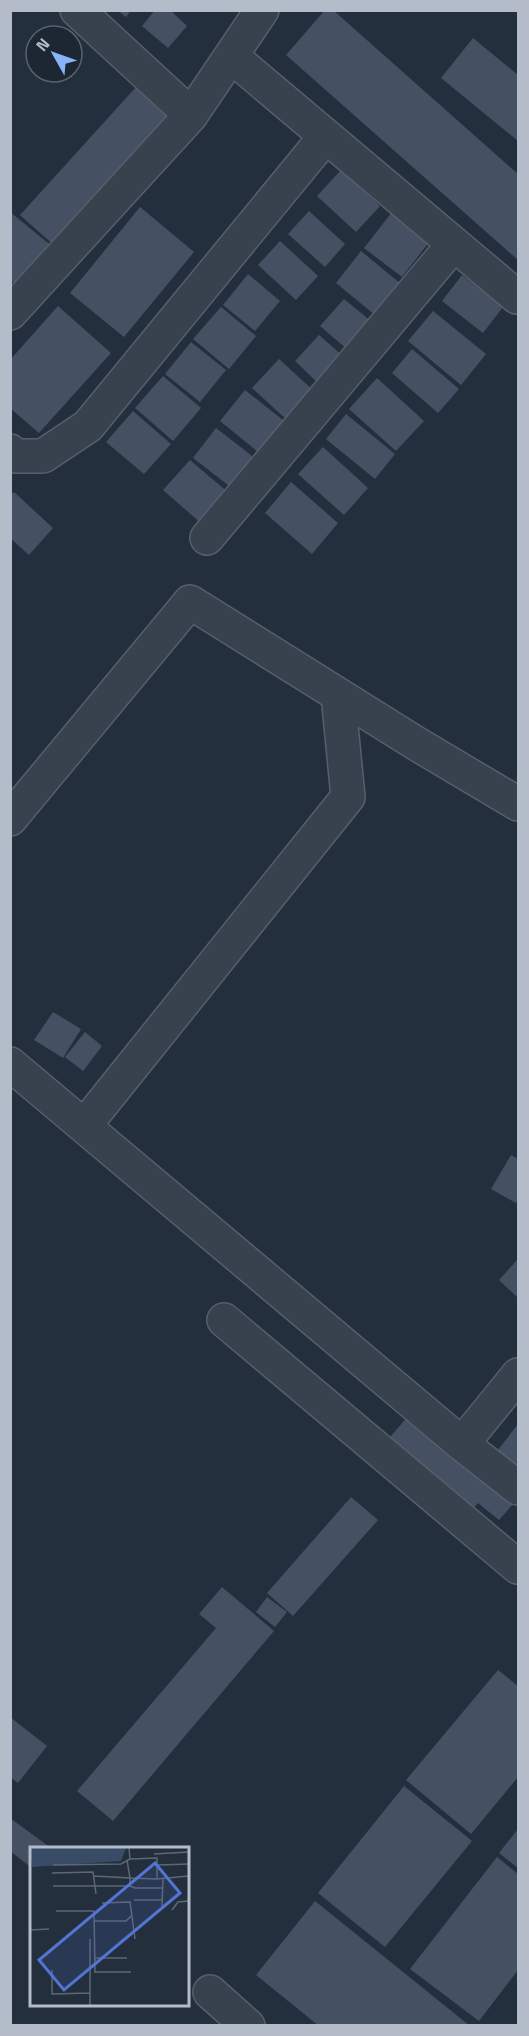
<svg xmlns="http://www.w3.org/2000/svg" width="529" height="2036" font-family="'Titillium Web',sans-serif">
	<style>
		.building { fill: #455162 }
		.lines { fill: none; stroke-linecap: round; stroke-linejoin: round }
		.minor-casing { stroke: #565f6c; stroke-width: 36 }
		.minor { stroke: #38414e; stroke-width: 33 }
		.inset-road { fill: none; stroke: #5e6776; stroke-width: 1.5 }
		.view { fill: #5274d3; fill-opacity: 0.15; stroke: #5274d3; stroke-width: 3 }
		.inset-edge { fill: none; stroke: #b4bcc9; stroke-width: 3 }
	</style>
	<rect width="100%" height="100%" fill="#242f3e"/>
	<path class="building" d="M117 10H131L126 17Z
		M155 10H170L187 26 168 48 142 26Z
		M325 10H333L518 174V260L286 55Z
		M473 38 518 75V141L441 78Z
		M137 86 177 122 57 248 20 215Z
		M341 170 380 206 356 232 317 196Z
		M140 207 194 252 124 337 70 293Z
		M309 211 345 244 325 267 288 234Z
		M10 212 53 247 20 288 10 280Z
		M392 212 430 241 402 277 364 248Z
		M280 241 318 276 296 300 258 265Z
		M361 251 401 284 375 315 336 283Z
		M248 274 280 301 255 331 223 305Z
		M462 275 503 307 483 333 442 301Z
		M344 299 372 322 348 350 320 326Z
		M58 306 111 353 39 433 10 408V360Z
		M221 307 256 336 229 369 193 339Z
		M433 311 486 354 461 385 408 341Z
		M319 335 344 357 319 384 295 361Z
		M191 342 226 370 200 402 165 374Z
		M412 349 459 389 438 413 392 373Z
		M279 359 315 392 288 421 252 388Z
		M163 376 201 408 173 441 135 408Z
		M377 378 424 421 396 451 349 409Z
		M245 390 288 424 263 456 220 421Z
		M133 411 171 444 144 474 106 442Z
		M346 414 395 454 375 479 326 439Z
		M216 428 256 459 233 489 193 458Z
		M323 447 368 488 344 515 298 474Z
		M190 460 230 494 203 525 163 490Z
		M291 482 338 523 312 554 265 513Z
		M14 492 53 528 29 555 10 538V495Z
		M53 1012 81 1029 63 1058 34 1040Z
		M85 1032 102 1046 83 1071 65 1057Z
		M511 1155 518 1159V1199L516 1203 491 1189Z
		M517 1260 518 1262V1298L499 1280Z
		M409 1415 514 1503 499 1520 478 1503 469 1513 385 1443Z
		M518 1424V1466L498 1450Z
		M351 1497 378 1520 293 1616 267 1593Z
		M222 1587 274 1631 113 1821 77 1791 216 1628 199 1614Z
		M267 1597 287 1612 275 1627 256 1612Z
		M498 1670 518 1686V1777L471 1834 406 1780Z
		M10 1717 47 1746 18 1783 10 1777Z
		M404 1786 472 1841 385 1947 318 1893Z
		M10 1818 51 1848H32V1868L10 1851Z
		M518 1829V1868L499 1853Z
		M497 1857 518 1874V1970L479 2021 410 1969Z
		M315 1901 470 2026H319L256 1975Z"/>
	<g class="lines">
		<defs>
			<path id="minor" d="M77 10 191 115 262 10
				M231 56 517 297
				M10 313 191 115
				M10 451 16 456H43L88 426 326 136
				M207 538 454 244
				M10 819 190 602 417 744 518 804
				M10 1064 462 1444 518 1488
				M85 1125 348 797 338 695
				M224 1320 518 1567
				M462 1444 518 1375
				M210 1992 248 2026"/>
		</defs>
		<use href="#minor" class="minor-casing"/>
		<use href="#minor" class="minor"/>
	</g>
	<g transform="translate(30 1847)">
		<rect width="159" height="159" fill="#242f3e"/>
		<path d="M0 1H96L91 14 2 20Z" fill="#394c67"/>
		<path class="inset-road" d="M124 7 159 5M100 12 127 11V32L159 29M97 13 100 31 127 32M23 18 91 17 100 12 99 1M128 18 159 17M22 26 63 25 66 47M64 29 100 31V39L105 41H133M23 39H100M104 53H132M72 56 100 55 105 92M132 59 133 32M142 63 148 55 159 54M26 64H64L65 125M65 74H96L101 69M0 83 19 82M65 111H97M22 123V147L60 146M64 125H101M60 158V92"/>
		<path class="view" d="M125 16 150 46 34 143 9 113Z"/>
		<rect width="159" height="159" class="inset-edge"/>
	</g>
	<rect width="529" height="2036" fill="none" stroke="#b4bcc9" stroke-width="24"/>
	<g transform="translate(54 54) rotate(310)"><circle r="28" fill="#1d2633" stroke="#59626f" stroke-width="1.5"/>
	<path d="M0-4.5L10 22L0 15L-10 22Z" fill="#8ab4f8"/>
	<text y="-9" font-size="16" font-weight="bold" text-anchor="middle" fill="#b4bcc9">N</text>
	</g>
</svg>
